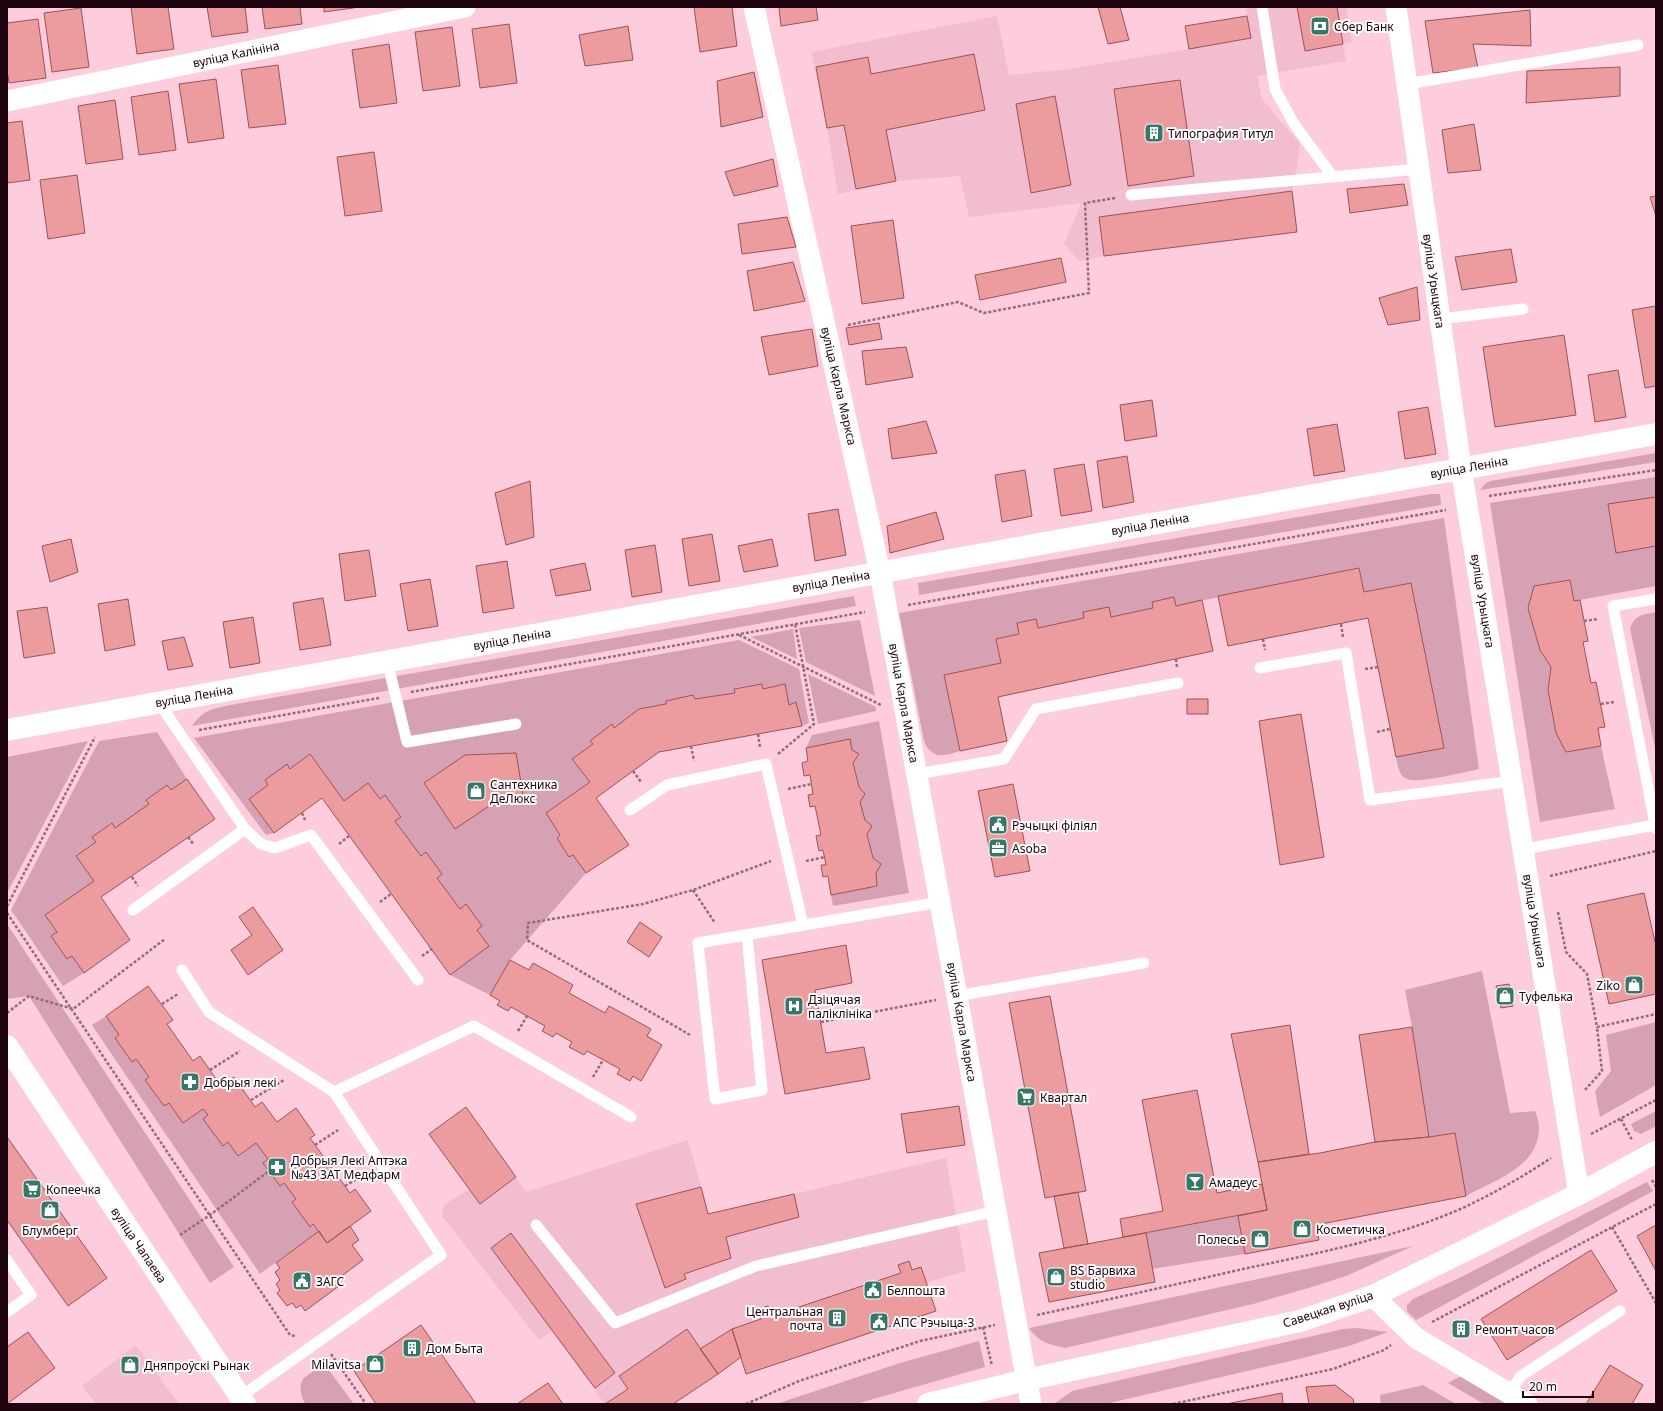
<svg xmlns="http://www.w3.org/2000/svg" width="1663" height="1411" font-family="'Noto Sans',sans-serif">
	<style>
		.built { fill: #f1bdcf }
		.green { fill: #d6a1b3 }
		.building { fill: #ec9c9f; stroke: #9b5358 }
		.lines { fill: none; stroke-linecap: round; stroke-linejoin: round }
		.path { stroke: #916c7a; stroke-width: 2.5; stroke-dasharray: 3 2; stroke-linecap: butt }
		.service { stroke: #fff; stroke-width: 11 }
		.minor { stroke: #fff; stroke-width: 21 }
		.tertiary { stroke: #fff; stroke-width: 22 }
		.labels { text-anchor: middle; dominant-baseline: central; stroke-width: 4; stroke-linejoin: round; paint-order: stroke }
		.poi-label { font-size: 12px; fill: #1d040e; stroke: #fdfdfd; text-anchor: start }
		.street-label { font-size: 12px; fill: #1d040e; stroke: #fdfdfd }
	</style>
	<rect width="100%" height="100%" fill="#fdcddd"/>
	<path class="built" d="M1246 7H1346L1352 42 1343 44 1346 61 1257 76 1262 99 1300 144 1295 180 1292 191 1297 232 1104 256 1079 261 1064 244 1081 203 969 217 960 176 896 181 838 194 827 128 811 52 997 16 1009 75 1070 69 1251 38Z
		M688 1140 709 1214 946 1158 966 1271 926 1283 921 1267 912 1270 909 1261 898 1265 901 1273 772 1316 768 1306 758 1309 761 1319 732 1329 700 1349 687 1329 619 1375 628 1389 605 1404 552 1331 539 1340 442 1216 444 1205 469 1189 480 1204 516 1177 526 1192Z
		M136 1345 179 1404H96L82 1386Z"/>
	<path class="green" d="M1656 453V462L1480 490 1486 483 1491 481Z
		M1656 477V586L1574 601 1570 580 1534 586 1528 608 1540 650 1551 667 1548 690 1556 733 1566 752 1601 746 1615 809 1540 822 1490 503Z
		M1431 494H1440L1441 505 919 595 918 583Z
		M1444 518 1479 769C1465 772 1418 784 1407 779 1398 775 1398 765 1396 757L1444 747 1411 583 1364 592 1359 568 1176 606 1174 597 1152 602 1153 608 1111 617 1109 607 1083 612 1084 618 1038 628 1036 619 1019 634 996 639 1001 663 944 675 960 751C944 756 932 760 924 741L899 613Z
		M854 596 856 606 192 726C202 712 208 710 225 706Z
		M1656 612V753L1630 628C1636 614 1642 615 1656 612Z
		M860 620 875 696 806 662 799 628Z
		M793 629 797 659 751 637Z
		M739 640 799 669 809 723 802 726 796 702 789 705 785 684 763 689 762 684 734 688 735 693 695 699 693 695 666 701V704L639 709 614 728 612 724 590 741 593 744 572 759 590 782 546 813 560 835 557 838 569 857 573 855 586 873 510 960 490 995 450 975 489 946 477 930 482 926 460 909 437 878 442 874 426 852 421 856 395 821 401 817 385 795 380 799 368 783 344 801 310 754 290 769 287 765 265 780 268 785 249 799 274 833 266 835 194 738Z
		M808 674 876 707V711L818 724Z
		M879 721 909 893 833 906 831 895 877 886 876 873 881 864 873 858 860 802 865 794 859 787 853 763 859 755 852 750 850 740 806 748 812 735Z
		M157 732 187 779 171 790 167 785 146 800 149 804 115 828 111 823 92 837 96 842 76 856 94 881 45 915 57 932 51 936 67 959 72 956 84 973 63 986 11 910 99 741Z
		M88 741 7 893V757Z
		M7 924 234 1267 210 1283 29 996 7 999Z
		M1482 971 1510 1113 1535 1111C1537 1116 1539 1123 1539 1129 1538 1168 1494 1180 1466 1196L1455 1133 1429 1137 1412 1027 1405 990Z
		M106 1016 119 1035 115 1038 132 1062 136 1059 149 1077 145 1080 164 1106 169 1103 183 1123 203 1109 208 1115 203 1119 223 1146 228 1142 238 1156 256 1143 268 1159 263 1163 280 1186 284 1183 296 1199 292 1202 309 1226 313 1224 319 1231 260 1274 92 1025Z
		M1656 1022V1085L1600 1117 1595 1091 1611 1071 1606 1035Z
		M1656 1111V1126L1641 1134 1634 1131 1631 1124Z
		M1647 1182 1653 1191 1416 1320 1407 1311V1305L1413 1299 1457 1279Z
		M1238 1216 1245 1254 1152 1269 1146 1233Z
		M1413 1246 1346 1276 1312 1287 1253 1304 1065 1348C1048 1344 1040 1343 1029 1328Z
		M1358 1328 1388 1332 1349 1346 1295 1360 1105 1404H1054L1072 1391 1343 1329Z
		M979 1341 985 1367 856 1404H776L900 1363Z
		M325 1365 354 1404H306C300 1397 298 1383 305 1377 311 1372 319 1368 325 1365Z
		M1461 1376 1510 1404H1484L1448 1383Z
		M1423 1385 1456 1404H1381L1380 1395Z"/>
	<path class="building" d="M131 7H168L174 49 137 54Z
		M207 7H245L248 32 212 37Z
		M262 7H300L302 24 265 29Z
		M324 7H360L324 12Z
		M694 7H732L737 46 700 52Z
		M779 7H816L818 20 781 26Z
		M1098 7H1120L1129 40 1108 44Z
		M1297 7H1337L1343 44 1305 51Z
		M81 8 89 67 52 72 44 13Z
		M1530 10 1531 46 1473 44 1478 68 1433 73 1425 21Z
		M1247 16 1251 38 1189 49 1185 26Z
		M38 19 46 78 9 83 7 70V23Z
		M509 24 517 83 480 88 472 29Z
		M628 26 633 60 585 66 579 35Z
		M452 27 460 86 423 91 415 32Z
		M389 44 397 103 360 108 352 50Z
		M974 54 985 110 886 130 896 181 856 189 844 125 827 128 816 67 868 57 871 74Z
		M278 65 286 124 249 128 241 70Z
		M1620 67V96L1526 103 1527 71Z
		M754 72 763 117 721 127 717 81Z
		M216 79 224 138 188 143 179 84Z
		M1180 80 1194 176 1128 186 1114 89Z
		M168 91 176 150 139 155 131 97Z
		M1055 96 1071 185 1031 193 1016 104Z
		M115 100 123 159 86 164 78 106Z
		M22 121 30 180 7 183V123Z
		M1474 124 1481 170 1448 173 1442 130Z
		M374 152 382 211 345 216 337 157Z
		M773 159 778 186 734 196 725 172Z
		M77 175 85 233 48 239 40 180Z
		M1404 184 1408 205 1350 213 1347 189Z
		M1292 191 1297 232 1104 256 1099 217Z
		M1656 196V216L1650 197Z
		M787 217 796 247 742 254 738 224Z
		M893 220 904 298 862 304 851 226Z
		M1511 249 1517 282 1462 290 1455 257Z
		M1061 258 1066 282 980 300 975 275Z
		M793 262 805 301 754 311 747 271Z
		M1417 287 1420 320 1388 325 1379 298Z
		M1656 306V386L1645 388 1632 310Z
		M879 323 882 339 849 345 846 328Z
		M812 329 818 366 769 375 761 337Z
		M1564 335 1576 415 1495 427 1483 347Z
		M906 347 913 377 866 385 862 351Z
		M1618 370 1626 417 1595 422 1588 375Z
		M1152 400 1157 436 1125 441 1120 405Z
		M1428 407 1436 454 1405 459 1398 412Z
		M926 421 937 453 892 459 888 429Z
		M1337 424 1345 471 1314 476 1307 429Z
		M1127 456 1134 502 1103 508 1097 461Z
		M1084 464 1092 511 1061 516 1054 469Z
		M1025 470 1032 516 1002 522 995 475Z
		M530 481 534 537 506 545 495 493Z
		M1656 497V546L1616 553 1608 504Z
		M838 509 846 555 815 561 808 514Z
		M936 512 944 539 890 553 887 526Z
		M712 534 720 581 689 586 682 539Z
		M71 539 78 572 50 582 42 546Z
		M772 539 778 566 744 572 738 546Z
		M655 545 662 592 632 597 625 550Z
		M369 550 376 596 345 601 339 554Z
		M507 561 514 608 483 613 476 566Z
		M585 563 591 590 556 596 550 570Z
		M1359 568 1364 592 1411 583 1444 748 1396 757 1368 618 1228 646 1218 596Z
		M430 579 438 626 408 631 400 584Z
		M1570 580 1574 601 1580 600 1588 641 1583 642 1591 683 1596 682 1605 727 1598 728 1601 746 1566 752 1556 733 1548 690 1551 667 1540 650 1528 608 1534 586Z
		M1174 597 1176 606 1202 600 1213 651 998 697 1007 741 960 751 944 675 1001 663 996 639 1019 634 1017 623 1036 619 1038 628 1084 618 1083 612 1109 607 1111 617 1153 608 1152 602Z
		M323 598 331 645 300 650 293 603Z
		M128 599 135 645 105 651 98 604Z
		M47 607 55 653 24 658 17 611Z
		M253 617 260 663 230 668 223 622Z
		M184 637 193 666 168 670 162 641Z
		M762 684 763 689 785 684 789 705 796 702 802 726 659 752 596 798 629 845 586 873 573 855 569 857 557 838 560 835 546 813 590 782 572 759 593 744 590 741 612 724 614 728 639 709 666 704V701L693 695 695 699 735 693 734 689Z
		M1187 699H1208V714H1187Z
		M1301 714 1324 857 1280 865 1259 721Z
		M850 739 852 750 859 754 853 763 859 787 865 794 860 802 865 820 872 826 867 834 873 858 881 864 876 873 877 886 831 895 828 876 823 877 821 865H826L823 850 819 851 816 836 821 835 815 806 810 807 808 795 813 794 810 775 804 776 802 763 808 761 806 748Z
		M516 753 524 800 489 806 455 829 424 783 465 755Z
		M310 754 344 801 368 783 380 799 385 795 401 817 395 821 421 856 426 852 442 874 437 878 460 909 466 904 482 926 477 930 489 946 450 975 322 798 274 833 249 799 268 785 265 780 287 764 290 769Z
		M187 779 215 819 101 897 130 940 84 973 72 956 67 959 51 936 57 932 45 915 94 881 76 856 96 842 92 837 112 823 115 828 149 804 146 800 167 785 171 790Z
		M1013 784 1030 871 995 877 978 791Z
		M1644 893 1655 942 1656 941V994L1609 1004 1587 905Z
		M253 907 283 950 248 975 231 950 252 935 239 917Z
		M640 922 662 937 649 957 627 942Z
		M846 945 852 983 815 990 826 1053 864 1047 870 1079 785 1094 762 960Z
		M510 960 529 970 533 963 573 985 569 993 605 1013 609 1006 651 1029 647 1036 662 1045 641 1081 633 1076 630 1081 617 1074 620 1069 587 1051 584 1055 569 1047 572 1042 556 1033 553 1037 542 1031 545 1026 511 1007 508 1011 497 1005 500 1001 490 995Z
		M1509 984 1513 1006 1501 1008 1496 986Z
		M148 986 173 1020 167 1024 193 1061 200 1056 221 1086 234 1077 255 1107 262 1102 277 1122 296 1108 315 1135 310 1138 350 1193 355 1189 371 1211 327 1243 313 1224 310 1227 292 1202 296 1199 284 1183 280 1186 263 1163 268 1159 256 1143 238 1156 228 1142 223 1146 203 1119 208 1115 203 1109 183 1123 169 1103 164 1106 145 1080 149 1077 136 1059 132 1062 115 1038 119 1035 106 1016Z
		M1050 996 1086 1191 1045 1198 1009 1003Z
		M1290 1025 1309 1154 1258 1162 1231 1034Z
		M1412 1027 1429 1137 1375 1142 1359 1035Z
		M1197 1090 1217 1193 1262 1184 1267 1210 1123 1237 1120 1219 1163 1211 1142 1100Z
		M959 1106 965 1145 907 1153 901 1114Z
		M466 1107 516 1177 480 1204 429 1134Z
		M1455 1133 1466 1196 1316 1225 1319 1240 1245 1254 1238 1216 1267 1210 1258 1162 1320 1153 1375 1142 1429 1137Z
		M7 1137 107 1278 68 1306 7 1220Z
		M701 1187 708 1214 794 1194 799 1217 726 1237 731 1258 684 1274 686 1279 665 1288 636 1204Z
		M1078 1192 1088 1244 1064 1248 1054 1196Z
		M1656 1225V1271L1637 1236Z
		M350 1226 359 1240 352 1245 363 1260 335 1281 339 1286 305 1311 301 1305 296 1308 292 1303 287 1306 277 1293 280 1290 276 1284 280 1280 275 1272 280 1268 276 1263 319 1231 327 1243Z
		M511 1233 615 1373 595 1388 491 1248Z
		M1146 1233 1155 1282 1049 1302 1039 1253Z
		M1591 1250 1617 1291 1507 1360 1481 1319Z
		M909 1261 912 1270 921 1267 936 1311 746 1374 732 1329 761 1319 758 1309 768 1306 772 1316 901 1273 898 1265Z
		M1462 1322 1468 1332 1459 1337 1453 1327Z
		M421 1325 476 1404H376L354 1371Z
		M687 1329 718 1374 673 1404H605L628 1389 619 1376Z
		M732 1329 741 1357 718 1374 700 1349Z
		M28 1332 55 1368 7 1404V1347Z
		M1610 1365 1643 1385 1632 1404H1586Z
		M548 1383 563 1404H517Z
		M1335 1385 1353 1399 1354 1404H1309L1306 1387Z
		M1282 1393 1283 1404H1226Z"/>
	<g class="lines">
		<path class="path" d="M848 325 958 302 984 313 1089 293 1085 203 1115 198
			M1489 496 1656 470
			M908 605 1446 510
			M1584 621 1598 619
			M1341 624 1343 637
			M739 635 881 705
			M1263 639 1265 650
			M1176 659 1177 667
			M1365 669 1378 667
			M411 692 865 612
			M1601 704 1614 702
			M199 730 379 698
			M1377 732 1390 729
			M758 734 760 747
			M691 746 694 761
			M778 754 814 724 795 624
			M633 771 641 782
			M788 789 811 784
			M302 813 305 820
			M188 837 194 845
			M339 844 349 836
			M806 861 825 857
			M1550 876 1656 851
			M132 877 138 886
			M693 890 715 923
			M380 902 391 894
			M7 906 95 737
			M1558 912 1566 952 1587 974 1597 1027 1656 1014
			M7 913 290 1335 295 1336
			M422 956 432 949
			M162 1004 178 994
			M7 1013 29 996 73 1009 165 939
			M821 1022 936 1000
			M518 1031 527 1016
			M690 1035 527 940 528 923 643 904 693 890 771 861
			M210 1070 240 1051
			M593 1077 603 1060
			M1585 1090 1602 1071 1597 1027
			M251 1100 284 1080
			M1621 1119 1632 1140
			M1591 1134 1656 1100
			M315 1145 338 1130
			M1652 1180 1656 1187
			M345 1186 367 1173
			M1612 1227 1656 1303
			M180 1235 210 1215 269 1171
			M1037 1315C1106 1300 1174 1285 1243 1269 1318 1253 1397 1238 1467 1206 1496 1192 1524 1176 1551 1158
			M1432 1322 1656 1204
			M983 1327 992 1366
			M331 1354 366 1404
			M746 1404 799 1381 920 1341 995 1325
			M1173 1404 1333 1369 1384 1350 1391 1345"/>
		<path class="service" d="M1262 7 1275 89 1294 124 1333 177
			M1407 84 1638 45
			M1131 195 1419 169
			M1440 319 1523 309
			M1656 599 1613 606 1656 829
			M387 661 407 742 516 724
			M1260 668 1346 653 1370 800 1513 781
			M917 774 1004 759 1036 709 1178 683
			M630 810 667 785 766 764 803 925
			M245 829 261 844 275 848 311 835 418 980
			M1524 849 1655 825
			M133 910 245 829 159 703
			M747 935 762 1090 715 1099 698 943 940 902
			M182 970 209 1012 334 1092 441 1255 240 1397
			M957 996 1144 963
			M334 1092 474 1026 631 1117
			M536 1225 615 1323 756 1266 996 1211
			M7 1260 31 1295 7 1312
			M1509 1393 1521 1376 1620 1311"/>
		<path class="minor" d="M754 7 880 572 1031 1404
			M1396 7 1461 468 1579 1194
			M7 101 465 7
			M1373 1296 1416 1338 1527 1404"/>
		<path class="tertiary" d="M7 730 855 577 1656 434
			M7 1046 245 1404
			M928 1404 1026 1380 1300 1321 1373 1296 1579 1194 1656 1152"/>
	</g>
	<defs>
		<symbol id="bank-square" viewBox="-11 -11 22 22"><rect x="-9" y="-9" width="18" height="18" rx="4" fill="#357768" stroke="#fdfdfd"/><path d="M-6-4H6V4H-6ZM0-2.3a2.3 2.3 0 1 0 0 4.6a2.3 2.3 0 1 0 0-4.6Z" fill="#fff"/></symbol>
		<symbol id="building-square" viewBox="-11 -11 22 22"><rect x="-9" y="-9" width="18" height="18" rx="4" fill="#357768" stroke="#fdfdfd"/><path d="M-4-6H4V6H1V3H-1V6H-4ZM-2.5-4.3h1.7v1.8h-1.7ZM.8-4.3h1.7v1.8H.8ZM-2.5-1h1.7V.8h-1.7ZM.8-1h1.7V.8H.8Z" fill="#fff"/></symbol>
		<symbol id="shop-square" viewBox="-11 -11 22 22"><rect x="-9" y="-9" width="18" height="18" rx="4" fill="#357768" stroke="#fdfdfd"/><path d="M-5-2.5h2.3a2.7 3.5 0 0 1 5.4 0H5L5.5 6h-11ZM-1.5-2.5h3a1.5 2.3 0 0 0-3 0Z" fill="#fff"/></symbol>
		<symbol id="civic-square" viewBox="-11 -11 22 22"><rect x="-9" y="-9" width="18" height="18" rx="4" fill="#357768" stroke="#fdfdfd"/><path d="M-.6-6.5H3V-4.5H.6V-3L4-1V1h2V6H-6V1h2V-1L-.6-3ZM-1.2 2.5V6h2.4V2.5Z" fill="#fff"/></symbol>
		<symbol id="office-square" viewBox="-11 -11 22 22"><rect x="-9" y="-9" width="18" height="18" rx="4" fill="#357768" stroke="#fdfdfd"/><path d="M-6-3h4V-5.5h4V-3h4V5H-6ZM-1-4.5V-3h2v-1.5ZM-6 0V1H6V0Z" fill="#fff"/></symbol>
		<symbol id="hospital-square" viewBox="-11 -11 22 22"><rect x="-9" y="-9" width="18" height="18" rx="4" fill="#357768" stroke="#fdfdfd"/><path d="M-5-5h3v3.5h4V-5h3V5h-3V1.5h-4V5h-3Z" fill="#fff"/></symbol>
		<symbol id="pharmacy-square" viewBox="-11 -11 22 22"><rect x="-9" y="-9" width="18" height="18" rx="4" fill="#357768" stroke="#fdfdfd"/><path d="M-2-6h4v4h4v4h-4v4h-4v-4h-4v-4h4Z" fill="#fff"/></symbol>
		<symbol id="supermarket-square" viewBox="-11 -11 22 22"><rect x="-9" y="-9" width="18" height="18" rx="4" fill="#357768" stroke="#fdfdfd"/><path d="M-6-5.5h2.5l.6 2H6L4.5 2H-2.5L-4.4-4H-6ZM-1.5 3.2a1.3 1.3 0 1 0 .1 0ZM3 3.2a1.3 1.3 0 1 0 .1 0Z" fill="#fff"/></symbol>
		<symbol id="bar-square" viewBox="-11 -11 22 22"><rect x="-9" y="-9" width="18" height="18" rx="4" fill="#357768" stroke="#fdfdfd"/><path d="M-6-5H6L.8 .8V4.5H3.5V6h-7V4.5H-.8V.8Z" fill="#fff"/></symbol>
	</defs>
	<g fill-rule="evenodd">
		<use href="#bank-square" x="1309" y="15" width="22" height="22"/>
		<use href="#building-square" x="1143" y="122" width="22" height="22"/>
		<use href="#shop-square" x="465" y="780" width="22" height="22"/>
		<use href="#civic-square" x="987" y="814" width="22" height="22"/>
		<use href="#office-square" x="987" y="837" width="22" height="22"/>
		<use href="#shop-square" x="1623" y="974" width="22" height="22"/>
		<use href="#shop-square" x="1494" y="985" width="22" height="22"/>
		<use href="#hospital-square" x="783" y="995" width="22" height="22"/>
		<use href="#pharmacy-square" x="179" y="1071" width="22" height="22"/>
		<use href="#supermarket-square" x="1015" y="1086" width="22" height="22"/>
		<use href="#pharmacy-square" x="266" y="1156" width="22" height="22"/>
		<use href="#bar-square" x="1184" y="1171" width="22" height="22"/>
		<use href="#supermarket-square" x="21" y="1178" width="22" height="22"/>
		<use href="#shop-square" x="39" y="1199" width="22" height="22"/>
		<use href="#shop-square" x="1291" y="1218" width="22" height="22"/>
		<use href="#shop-square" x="1249" y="1228" width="22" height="22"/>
		<use href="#shop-square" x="1045" y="1266" width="22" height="22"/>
		<use href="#civic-square" x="291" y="1270" width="22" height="22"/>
		<use href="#civic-square" x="862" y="1279" width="22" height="22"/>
		<use href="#building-square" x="826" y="1307" width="22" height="22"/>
		<use href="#civic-square" x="868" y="1311" width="22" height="22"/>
		<use href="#building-square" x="1450" y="1318" width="22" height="22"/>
		<use href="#building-square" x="401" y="1337" width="22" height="22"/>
		<use href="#shop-square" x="364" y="1353" width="22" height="22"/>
		<use href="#shop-square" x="119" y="1354" width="22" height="22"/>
	</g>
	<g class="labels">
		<g class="poi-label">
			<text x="1334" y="26">Сбер Банк</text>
			<text x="1168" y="133">Типография Титул</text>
			<text x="490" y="784">Сантехника<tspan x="490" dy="14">ДеЛюкс</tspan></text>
			<text x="1012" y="825">Рэчыцкі філіял</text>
			<text x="1012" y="848">Asoba</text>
			<text x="1620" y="985" text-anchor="end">Ziko</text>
			<text x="1519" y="996">Туфелька</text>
			<text x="808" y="999">Дзіцячая<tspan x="808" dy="14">паліклініка</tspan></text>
			<text x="204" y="1082">Добрыя лекі</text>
			<text x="1040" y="1097">Квартал</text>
			<text x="291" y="1160">Добрыя Лекі Аптэка<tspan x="291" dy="14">№43 ЗАТ Медфарм</tspan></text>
			<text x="1209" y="1182">Амадеус</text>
			<text x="46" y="1189">Копеечка</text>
			<text x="1316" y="1229">Косметичка</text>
			<text x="50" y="1230" text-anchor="middle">Блумберг</text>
			<text x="1246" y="1239" text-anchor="end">Полесье</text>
			<text x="1070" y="1270">BS Барвиха<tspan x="1070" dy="14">studio</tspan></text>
			<text x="316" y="1281">ЗАГС</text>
			<text x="887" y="1290">Белпошта</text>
			<text x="823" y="1311" text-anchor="end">Центральная<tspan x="823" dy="14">почта</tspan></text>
			<text x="893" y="1322">АПС Рэчыца-3</text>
			<text x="1475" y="1329">Ремонт часов</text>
			<text x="426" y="1348">Дом Быта</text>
			<text x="361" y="1364" text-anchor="end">Milavitsa</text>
			<text x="144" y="1365">Дняпроўскі Рынак</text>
		</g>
		<g class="street-label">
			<text transform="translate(236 54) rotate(-12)">вуліца Калініна</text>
			<text transform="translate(1434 281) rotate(82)">вуліца Урыцкага</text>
			<text transform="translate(839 386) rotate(77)">вуліца Карла Маркса</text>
			<text transform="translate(1469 467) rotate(-10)">вуліца Леніна</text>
			<text transform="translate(1150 524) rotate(-10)">вуліца Леніна</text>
			<text transform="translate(831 581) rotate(-10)">вуліца Леніна</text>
			<text transform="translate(1483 601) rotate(81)">вуліца Урыцкага</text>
			<text transform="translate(512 639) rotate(-10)">вуліца Леніна</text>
			<text transform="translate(194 696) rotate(-10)">вуліца Леніна</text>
			<text transform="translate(904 703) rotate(80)">вуліца Карла Маркса</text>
			<text transform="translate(1535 921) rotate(81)">вуліца Урыцкага</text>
			<text transform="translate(962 1022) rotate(80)">вуліца Карла Маркса</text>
			<text transform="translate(139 1245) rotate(56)">вуліца Чапаева</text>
			<text transform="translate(1328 1309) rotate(-18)">Савецкая вуліца</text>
		</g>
	</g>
	<rect width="1663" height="1411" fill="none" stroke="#1d040e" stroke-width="16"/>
	<path d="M1523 1391v6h70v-6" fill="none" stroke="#1d040e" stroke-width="2"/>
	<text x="1529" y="1391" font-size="12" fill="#1d040e" stroke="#fdfdfd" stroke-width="3" paint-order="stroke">20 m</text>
</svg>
